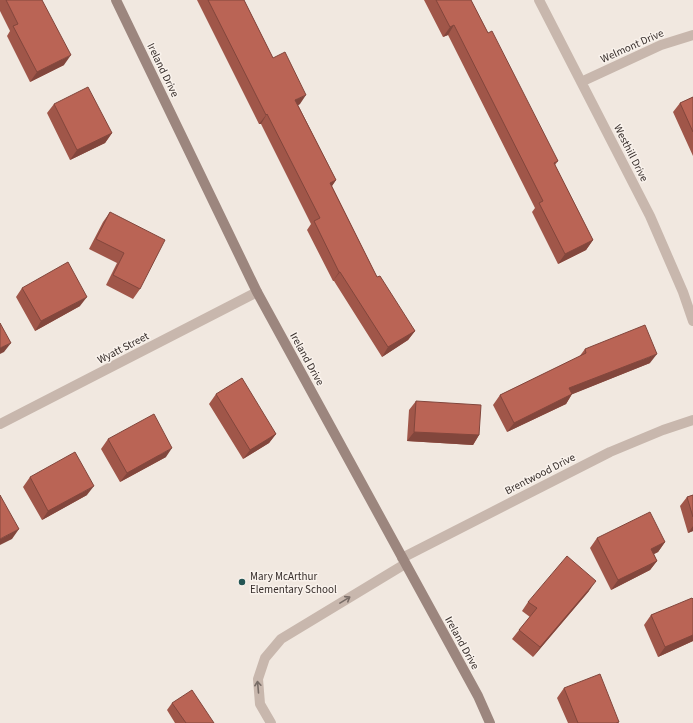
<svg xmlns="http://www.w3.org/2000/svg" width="693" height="723" font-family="'Source Sans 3',sans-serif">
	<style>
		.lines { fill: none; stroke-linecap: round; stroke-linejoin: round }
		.service { stroke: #c8b7ad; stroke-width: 10 }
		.minor { stroke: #c8b7ad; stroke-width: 10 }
		.secondary { stroke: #9c867e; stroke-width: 10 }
		.wall { fill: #a05649 }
		.shaded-wall { fill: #82463c }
		.building { fill: #ba6455; stroke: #82463c }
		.oneway { stroke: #786c66 }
		.poi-dot { fill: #245554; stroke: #f9f2ec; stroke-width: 1.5 }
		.labels { text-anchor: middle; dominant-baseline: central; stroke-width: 3; stroke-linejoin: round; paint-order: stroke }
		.street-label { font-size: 11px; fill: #372e2b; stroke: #f9f2ec }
		.poi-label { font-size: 11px; fill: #372e2b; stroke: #f9f2ec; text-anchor: start }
	</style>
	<rect width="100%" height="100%" fill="#f1e8e0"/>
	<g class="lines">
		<path class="service" d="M271 723 260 704 258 679 265 658 281 639 405 564"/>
		<path class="minor" d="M539 0 650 216 683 292 693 321
			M581 82 661 45 693 35
			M0 424 257 292
			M402 558 610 452 663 430 693 420"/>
		<path class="secondary" d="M116 0 257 292 478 696 490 723"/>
	</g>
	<path class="wall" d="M0 0H42L64 65 30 82 7 36 10 31 0 11Z
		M197 0H244L273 58 300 104 298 105 336 180 332 186 377 277 415 331 408 340 382 357 334 281H333L307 230 311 224 261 124H259Z
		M424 0H471L488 33 558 161 555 165 593 240 586 250 558 264 532 212 535 208 448 35 443 37Z
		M693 97V156L673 112 680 103Z
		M54 104 112 133 105 143 70 160 47 113Z
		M110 212 140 289 133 299 106 285 117 263 89 249 103 222Z
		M22 288 80 306 35 331 16 297Z
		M585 349 650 363 572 394 566 404 507 432 493 405 500 395 579 357Z
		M216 394 276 434 269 443 243 459 209 404Z
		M416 401 479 435 473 445 407 441 409 410Z
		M108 439 166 457 120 482 101 449Z
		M30 477 87 495 42 520 23 487Z
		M693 495V531L688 533 680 506 687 497Z
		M597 538 665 542 658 552 654 554 657 561 650 570 611 590 590 548Z
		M589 591 533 657 512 639 519 630 530 617 522 611 528 602Z
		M693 599V641L658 657 644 625 651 615Z
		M564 688 619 722 618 723H568L557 698Z
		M172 703 214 723H175L167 710Z"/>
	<path class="shaded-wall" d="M454 25 448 35 443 37 450 27Z
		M71 55 64 65 30 82 37 72Z
		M306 95 300 104 289 110 295 100Z
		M267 114 261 124H259L266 115Z
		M112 133 105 143 70 160 77 150Z
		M336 180 329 190 330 183Z
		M593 240 586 250 558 264 565 254Z
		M339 272H340L333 281Z
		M87 297 80 306 35 331 41 321Z
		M415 331 408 340 382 357 388 347Z
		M11 343 4 352 0 354V348Z
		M657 354 650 363 563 398 569 388Z
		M572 394 566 404 507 432 514 423Z
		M414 432 479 435 473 445 407 441Z
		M276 434 269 443 243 459 250 450Z
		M172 448 166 457 120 482 127 473Z
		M94 486 87 495 42 520 48 511Z
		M693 526V531L688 533Z
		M19 529 12 539 0 545V539Z
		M665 542 658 552 644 559 651 549Z
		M657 561 650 570 611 590 618 580Z
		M596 581 589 591 533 657 540 647Z
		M693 635V641L658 657 665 647Z"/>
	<path class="building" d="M6 0H42L71 55 37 72 13 26 18 24Z
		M208 0H244L273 58 285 52 306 95 295 100 336 180 330 183 377 277 380 276 415 331 388 347 340 272H339L314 221 320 218 267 114 266 115Z
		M436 0H471L488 33 492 31 558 161 554 163 593 240 565 254 539 203 543 201 454 25 450 27Z
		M88 87 112 133 77 150 54 104Z
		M693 97V132L680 103Z
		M110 212 165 240 140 289 113 275 124 253 96 239Z
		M68 262 87 297 41 321 22 288Z
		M0 323 11 343 0 348Z
		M645 325 657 354 569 388 572 394 514 423 500 395 586 353 585 349Z
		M242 378 276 434 250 450 216 394Z
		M416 401 481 405 479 435 414 432Z
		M154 414 172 448 127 473 108 439Z
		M75 452 94 486 48 511 30 477Z
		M0 495 19 529 0 539Z
		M693 495V517L687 497Z
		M650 512 665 542 651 549 657 561 618 580 597 538Z
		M567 556 596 581 540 647 519 630 537 608 528 602Z
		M692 598 693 599V635L665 647 651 615Z
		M600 674 619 722 616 723H578L564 688Z
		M192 690 214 723H186L172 703Z"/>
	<defs><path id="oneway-shaft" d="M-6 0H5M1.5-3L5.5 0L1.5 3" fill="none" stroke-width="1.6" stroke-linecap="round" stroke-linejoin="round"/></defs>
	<g class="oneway">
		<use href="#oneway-shaft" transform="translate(345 600) rotate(-31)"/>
		<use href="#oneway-shaft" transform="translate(258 687) rotate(-95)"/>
	</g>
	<circle class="poi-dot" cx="242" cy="582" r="4"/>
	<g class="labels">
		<g class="street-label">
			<text transform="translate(632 46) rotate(-24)">Welmont Drive</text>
			<text transform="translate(163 70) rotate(64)">Ireland Drive</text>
			<text transform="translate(631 153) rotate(63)">Westhill Drive</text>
			<text transform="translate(123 348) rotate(-27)">Wyatt Street</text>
			<text transform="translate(307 359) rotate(61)">Ireland Drive</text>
			<text transform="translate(540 474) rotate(-27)">Brentwood Drive</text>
			<text transform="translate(462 643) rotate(61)">Ireland Drive</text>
		</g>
		<g class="poi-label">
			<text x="250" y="576">Mary McArthur<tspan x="250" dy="13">Elementary School</tspan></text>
		</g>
	</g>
</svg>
